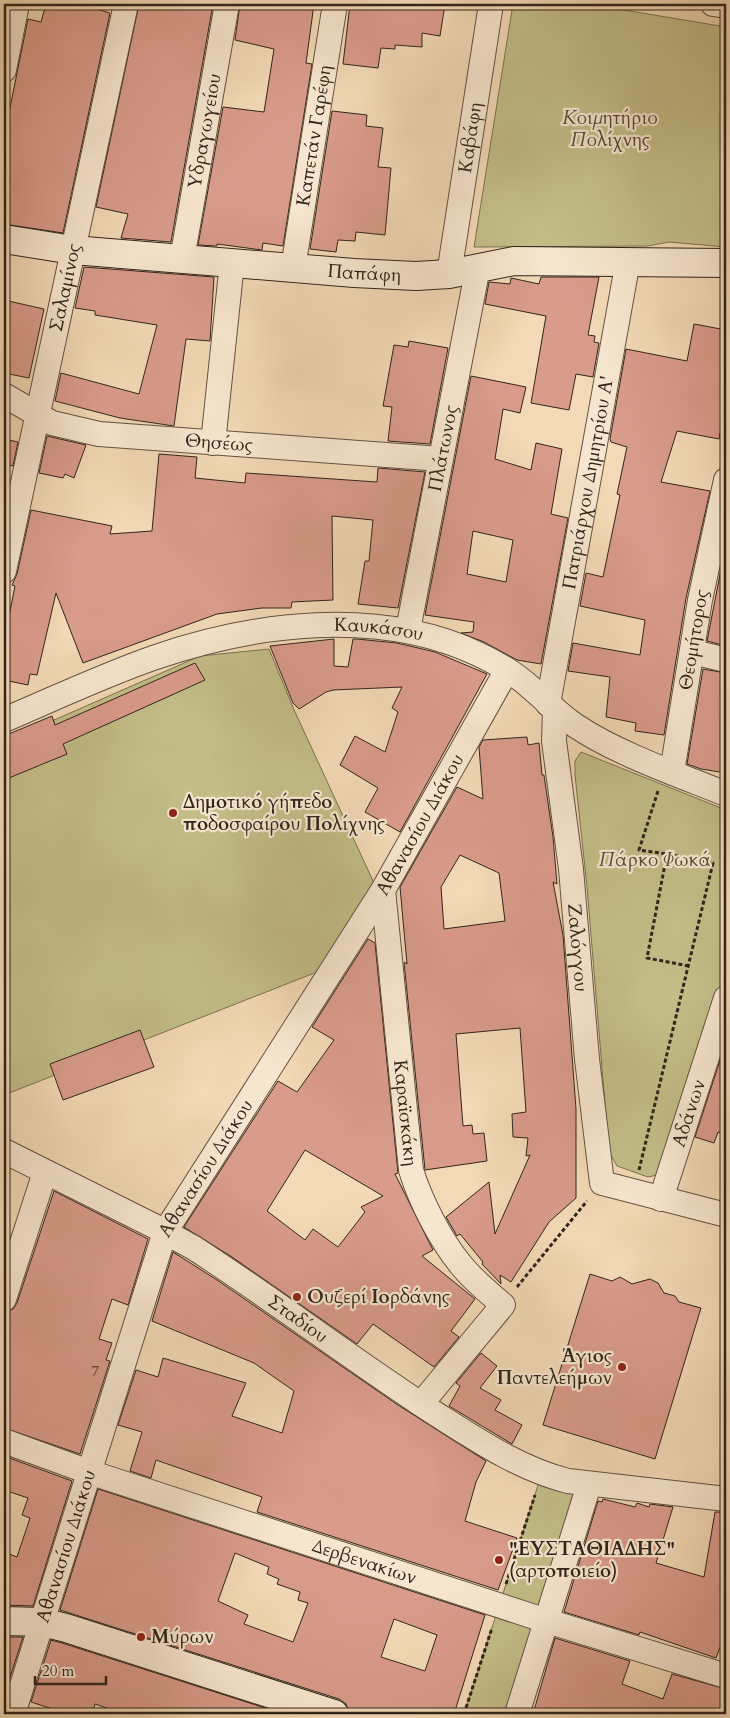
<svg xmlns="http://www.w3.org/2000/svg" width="730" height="1718" font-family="Cardo,serif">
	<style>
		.green { fill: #c3bd88; stroke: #7a7152 }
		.building { fill: #d99b8a; stroke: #31251c; fill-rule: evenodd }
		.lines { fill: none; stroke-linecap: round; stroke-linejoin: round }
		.street-casing { stroke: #625242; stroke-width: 26 }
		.secondary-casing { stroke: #31251c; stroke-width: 30 }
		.path { stroke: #31251c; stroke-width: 3; stroke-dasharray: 4 2.5; stroke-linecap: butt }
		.street { stroke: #f7e6cf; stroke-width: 24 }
		.secondary { stroke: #f7e6cf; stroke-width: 28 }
		.poi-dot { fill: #8f2418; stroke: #f7e6cf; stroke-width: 2 }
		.labels { text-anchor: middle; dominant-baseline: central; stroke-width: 4.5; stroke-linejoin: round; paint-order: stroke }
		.number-label { font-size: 16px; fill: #5b4238 }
		.park-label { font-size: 19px; font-style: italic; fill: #564b37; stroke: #f7e6cf }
		.street-label { font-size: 19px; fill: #31251c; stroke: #f7e6cf }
		.poi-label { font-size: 19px; font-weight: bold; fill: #31251c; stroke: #f7e6cf; text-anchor: start }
	</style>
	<rect width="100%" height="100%" fill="#f3d9b5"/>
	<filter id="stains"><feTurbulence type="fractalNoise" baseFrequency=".004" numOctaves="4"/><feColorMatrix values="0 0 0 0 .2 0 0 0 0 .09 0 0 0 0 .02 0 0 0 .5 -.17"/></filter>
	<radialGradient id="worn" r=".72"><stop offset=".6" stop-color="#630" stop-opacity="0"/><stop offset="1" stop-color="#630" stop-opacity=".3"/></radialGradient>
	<path class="green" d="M513 4H588L726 27V247L669 242 648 246 474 247Z
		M269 649 295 712 374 883 317 972 4 1095V742L200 656Z
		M581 752 726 810V977L657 1175 648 1177 617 1166 609 1152 587 887 575 775V761Z
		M542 1473 589 1485 517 1714H464Z"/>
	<path class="building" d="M46 4H97L96 9 110 13 63 233 4 224V137L28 19 41 22Z
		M139 4H213L171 242 121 238 128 214 96 207Z
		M240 4H314L306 63 312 64 283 246 263 243 262 250 217 244V246L198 245 223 107 264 112 274 49 235 40Z
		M350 4H445L440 36 422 33V47L395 45V49L381 48 378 68 343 64Z
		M332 111 367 115 366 126 383 128 378 167 391 168 385 235 356 232 355 241 338 240 336 252 310 249Z
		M84 267 214 277 210 341 186 339 174 426 120 418 55 401 61 373 139 394 157 325 95 315V311L75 308Z
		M541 277H599L588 335 595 336 594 342 599 343 593 377 576 374 569 410 531 403 546 316 485 304 489 282 510 284 511 278 539 284Z
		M4 300 44 309 29 378 4 373Z
		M694 324 726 330V400L719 439 677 431 661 482 710 491 686 598 664 735 635 731 636 723 606 717 610 677 568 671 573 643 640 655 645 620 580 606 586 573 603 577 620 495 617 494 627 447 611 442 610 439 626 349 687 361Z
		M409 341 448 348 430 444 388 441 392 407 383 406 394 345 408 347Z
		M471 376 526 387 520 413 503 409 495 459 531 470 536 443 562 449 551 514 568 518 541 664 517 660 484 642 461 633 473 632 474 622 425 615ZM473 531 513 540 506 582 467 574Z
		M47 436 86 445 74 478 65 474 63 478 39 473Z
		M4 439 18 442 13 466 4 464Z
		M159 454 197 457 195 478 245 483 246 473 377 482 378 468 425 472 398 608 358 604 365 561H369L373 520 332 516 333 600 292 602 291 608H262L217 614 83 663 56 593 37 675 30 674 28 685 4 680V625L7 626 15 586 12 585 17 574 31 510 112 526 110 534 152 531Z
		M726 544V646L707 641Z
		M334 639V666L348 667 353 639H357L397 643 435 652 487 674 400 832 365 812 378 788 340 765 355 736 385 752 398 712 392 708 402 687 333 690 326 692 299 709 293 703 270 646Z
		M195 663 205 680 63 744 67 754 4 780V736L52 716 55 725Z
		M703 669 726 673V773L701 769 687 764Z
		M527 737 528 745 539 743 542 775H544L553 837 557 884 553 882 563 935 576 1109V1198L549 1222 511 1282 500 1275 501 1284 482 1264 483 1262 460 1234 457 1236 446 1217 489 1182 495 1234 530 1155 526 1156 528 1138 513 1137 512 1114 526 1112 520 1028 456 1034 463 1126 472 1125 473 1134 484 1133 487 1161 425 1170 404 962 407 964 400 887 457 787 483 799 479 747 483 740ZM460 855 499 873 505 921 444 929 441 887Z
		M368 939 375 943 398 1173 395 1174 433 1250 422 1256 475 1299 451 1331 459 1337 434 1367 373 1324 357 1344 232 1257 184 1227 278 1081 297 1092 334 1040 312 1027ZM305 1150 383 1196 361 1207 365 1212 338 1247 313 1229 305 1240 267 1211Z
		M140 1030 154 1067 63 1100 50 1064Z
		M726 1042V1135L718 1132 714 1143 695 1137Z
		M54 1191 148 1239 128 1305 112 1299 99 1339 112 1343 106 1360 110 1361 80 1454 4 1428V1320L6 1312 13 1309 17 1303Z
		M173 1252 217 1280 398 1405 486 1461 476 1482 465 1521 517 1538 498 1590 257 1512 262 1497 156 1460 151 1478 130 1471 142 1432 118 1425 136 1370 158 1377 163 1358 246 1383 232 1416 282 1433 294 1391 254 1363 152 1321Z
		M590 1274 612 1281 620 1277 632 1284 650 1279 658 1283 664 1293 675 1296 679 1302 701 1308 655 1459 543 1425Z
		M481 1353 497 1366 480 1388 501 1400 495 1410 522 1425 512 1444 449 1406 460 1386 456 1383Z
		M4 1456 72 1481 33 1606 4 1605V1552L17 1557 30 1518 22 1515 28 1498 4 1490Z
		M98 1489 485 1615 454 1714H349L346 1704 339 1699 60 1610ZM235 1553 269 1567 267 1574 279 1579 277 1584 300 1592 298 1600 308 1603 293 1642 244 1624 248 1615 218 1601ZM394 1619 437 1635 425 1671 381 1657Z
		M603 1499 635 1507 637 1503 649 1507 650 1504 673 1507 656 1563 704 1577 715 1512H726V1647L721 1645 716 1658 640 1632 639 1635 564 1612 598 1501 602 1502Z
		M4 1637H23L5 1693H4Z
		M555 1638 630 1661 622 1684 663 1699 672 1674 726 1689V1714H533Z
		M51 1640 62 1643 284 1714H124L95 1704 92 1714H68L31 1702Z"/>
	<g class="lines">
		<defs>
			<g id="street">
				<path d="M713 4 726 6"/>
				<path d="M4 70 17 4"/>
				<path id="s1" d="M182 259 227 4"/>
				<path id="s2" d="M293 268 335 4"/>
				<path id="s3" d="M449 274 491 4"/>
				<path id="s4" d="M4 395 52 423 99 434 441 459"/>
				<path d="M213 443 232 263"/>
				<path id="s5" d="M4 571 126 4"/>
				<path id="s6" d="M408 630 478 267"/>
				<path d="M693 652 726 660"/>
				<path id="s7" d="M548 704 628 261"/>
				<path id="s8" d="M555 711 554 741 571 869 587 1059 602 1183 726 1215"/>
				<path id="s9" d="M4 720C53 699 102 676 153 658 254 623 378 607 478 654 497 663 516 674 531 688 547 701 559 715 576 726 618 754 679 775 726 794"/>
				<path id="s10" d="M672 772 700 600 726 480"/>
				<path id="s11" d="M383 890 411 1170C420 1200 441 1241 461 1265 473 1280 488 1292 503 1305L421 1404"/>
				<path id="s12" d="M4 1151 156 1227 194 1248C276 1301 354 1361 436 1414 477 1440 520 1469 568 1481L726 1499"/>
				<path id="s13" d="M661 1199 726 998"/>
				<path d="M4 1299 45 1172"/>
				<path id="s14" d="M4 1441 89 1472 547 1621 726 1676"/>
				<path id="s15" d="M13 1714 165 1232 383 890 507 670"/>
				<path d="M517 1714 589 1485"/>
			</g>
			<g id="secondary">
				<path id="s16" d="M4 239 73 250 354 273 416 276 449 274 514 261 726 263"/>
				<path d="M4 1621 42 1622 66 1628 334 1714"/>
			</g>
		</defs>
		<use href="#street" class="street-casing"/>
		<use href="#secondary" class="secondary-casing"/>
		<path class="path" d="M658 791 639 850 667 854
			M639 1170 713 863 667 854 647 958 689 966
			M517 1287 587 1201
			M506 1584 535 1495
			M464 1714 492 1628"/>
		<use href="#street" class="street"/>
		<use href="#secondary" class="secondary"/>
	</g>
	<g class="poi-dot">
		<circle cx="173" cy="813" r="5"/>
		<circle cx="297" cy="1297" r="5"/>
		<circle cx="622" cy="1367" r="5"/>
		<circle cx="499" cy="1560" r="5"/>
		<circle cx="141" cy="1637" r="5"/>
	</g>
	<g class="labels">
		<g class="number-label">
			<text x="95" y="1371">7</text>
		</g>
		<g class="park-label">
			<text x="610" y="118">Κοιμητήριο<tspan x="610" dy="22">Πολίχνης</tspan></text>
			<text x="655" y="860">Πάρκο Φωκά</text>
		</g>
		<g class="street-label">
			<text stroke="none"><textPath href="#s1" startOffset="130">Υδραγωγείου</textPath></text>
			<text stroke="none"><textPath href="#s2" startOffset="134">Καπετάν Γαρέφη</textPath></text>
			<text stroke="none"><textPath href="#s3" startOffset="138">Καβάφη</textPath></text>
			<text stroke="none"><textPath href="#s16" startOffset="362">Παπάφη</textPath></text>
			<text stroke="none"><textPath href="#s5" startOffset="290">Σαλαμίνος</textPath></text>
			<text stroke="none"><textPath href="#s4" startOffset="224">Θησέως</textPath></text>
			<text stroke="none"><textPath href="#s6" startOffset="185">Πλάτωνος</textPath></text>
			<text stroke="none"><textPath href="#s7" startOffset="225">Πατριάρχου Δημητρίου Α'</textPath></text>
			<text stroke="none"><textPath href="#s9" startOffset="391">Καυκάσου</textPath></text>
			<text stroke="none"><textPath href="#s10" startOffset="134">Θεομήτορος</textPath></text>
			<text stroke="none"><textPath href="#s15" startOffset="986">Αθανασίου Διάκου</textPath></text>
			<text stroke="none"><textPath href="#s8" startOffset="238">Ζαλόγγου</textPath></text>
			<text stroke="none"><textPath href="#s11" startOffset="224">Καραϊσκάκη</textPath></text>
			<text stroke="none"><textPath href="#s13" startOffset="90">Αδάνων</textPath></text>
			<text stroke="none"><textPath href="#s15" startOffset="581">Αθανασίου Διάκου</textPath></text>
			<text stroke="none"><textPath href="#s12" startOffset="339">Σταδίου</textPath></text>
			<text stroke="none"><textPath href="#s15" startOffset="176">Αθανασίου Διάκου</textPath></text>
			<text stroke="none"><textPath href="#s14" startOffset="380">Δερβενακίων</textPath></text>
		</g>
		<g class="poi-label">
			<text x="183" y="802">Δημοτικό γήπεδο<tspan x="183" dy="22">ποδοσφαίρου Πολίχνης</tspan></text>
			<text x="307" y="1297">Ουζερί Ιορδάνης</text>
			<text x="612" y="1356" text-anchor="end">Άγιος<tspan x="612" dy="22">Παντελεήμων</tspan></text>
			<text x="509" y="1549">"ΕΥΣΤΑΘΙΑΔΗΣ"<tspan x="509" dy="22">(αρτοποιείο)</tspan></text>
			<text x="151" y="1637">Μύρων</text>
		</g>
	</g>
	<rect width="730" height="1718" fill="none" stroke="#f3d9b5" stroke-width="20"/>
	<rect x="5" y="5" width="720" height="1708" fill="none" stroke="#31251c" stroke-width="2.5"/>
	<rect x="10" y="10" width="710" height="1698" fill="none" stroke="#31251c"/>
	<path d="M35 1676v8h71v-8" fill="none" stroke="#31251c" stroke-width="2.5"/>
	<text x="42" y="1676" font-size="15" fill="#31251c" stroke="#f7e6cf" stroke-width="4" paint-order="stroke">20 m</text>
	<rect width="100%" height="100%" filter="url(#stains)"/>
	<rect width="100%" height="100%" fill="url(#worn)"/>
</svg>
